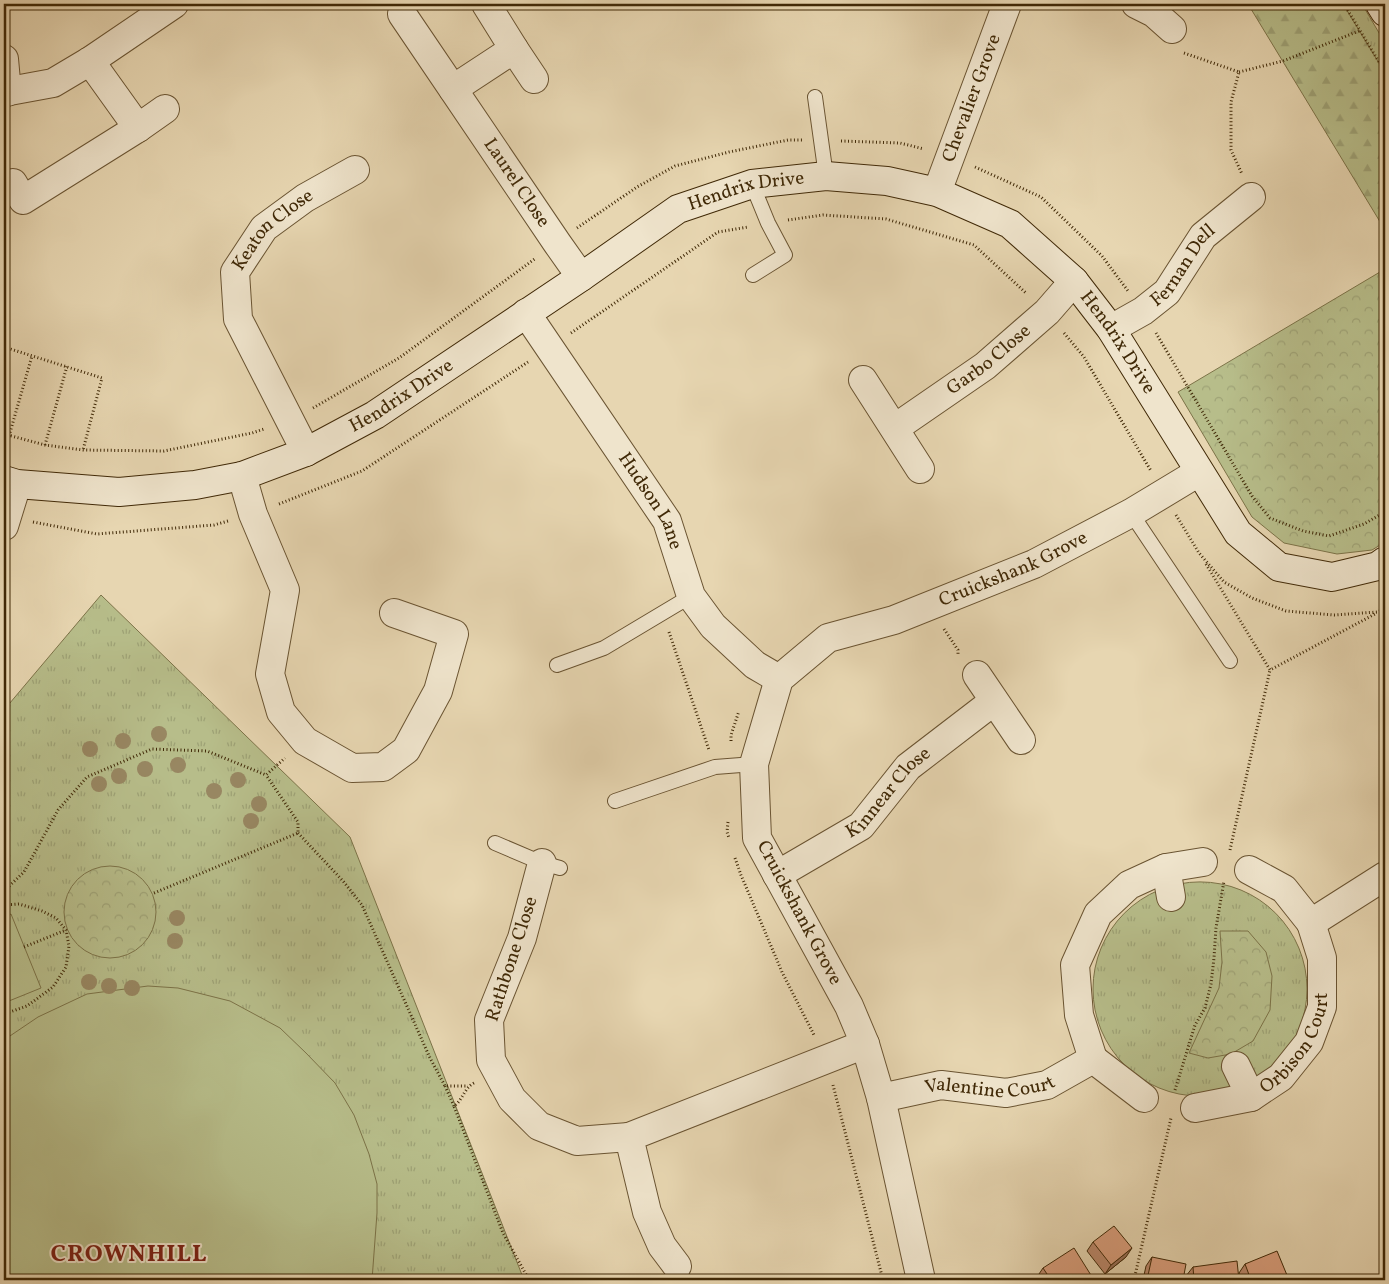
<svg xmlns="http://www.w3.org/2000/svg" width="1389" height="1284" font-family="Vollkorn,serif">
	<style>
		.grass { fill: url(#grass-tufts); stroke: #7c7348 }
		.forest { fill: url(#forest-firs); stroke: #7c7348 }
		.park { fill: url(#park-crowns); stroke: #7c7348 }
		.garden { fill: #b7bd8a; stroke: #7c7348 }
		.lines { fill: none; stroke-linecap: round; stroke-linejoin: round }
		.lane-casing { stroke: #6a5432; stroke-width: 16 }
		.street-casing { stroke: #6a5432; stroke-width: 30 }
		.secondary-casing { stroke: #402907; stroke-width: 30 }
		.path { stroke: #402907; stroke-width: 3; stroke-dasharray: 1 2.5; stroke-linecap: butt }
		.lane { stroke: #efe4cc; stroke-width: 14 }
		.street { stroke: #efe4cc; stroke-width: 28 }
		.secondary { stroke: #efe4cc; stroke-width: 28 }
		.tree { fill: #988762 }
		.wall { fill: #bb886b; stroke: #402907 }
		.shaded-wall { fill: #986f57; stroke: #402907 }
		.building { fill: #d99e7c; stroke: #402907 }
		.labels { text-anchor: middle; dominant-baseline: central; stroke-width: 4; stroke-linejoin: round; paint-order: stroke }
		.street-label { font-size: 19px; fill: #402907; stroke: #efe4cc }
		.district-label { font-size: 24px; font-weight: bold; letter-spacing: 1px; fill: #7a1f14; stroke: #efe4cc }
	</style>
	<defs>
		<pattern id="grass-tufts" width="24" height="20" patternUnits="userSpaceOnUse" patternTransform="scale(1.25)"><rect width="24" height="20" fill="#b7bd8a"/><path d="M3 7l-1-3M5 7V3M7 7l1-3M15 17l-1-3M17 17v-4M19 17l1-3" fill="none" stroke="#9ea276"/></pattern>
		<pattern id="forest-firs" width="22" height="20" patternUnits="userSpaceOnUse" patternTransform="scale(1.25)"><rect width="22" height="20" fill="#b7bd8a"/><path d="M5 1l3.5 6h-7zM16 11l3.5 6h-7z" fill="#9ea276"/></pattern>
		<pattern id="park-crowns" width="20" height="18" patternUnits="userSpaceOnUse" patternTransform="scale(1.25)"><rect width="20" height="18" fill="#b7bd8a"/><path d="M2 6a3 3 0 1 1 6 0M12 15a3 3 0 1 1 6 0" fill="none" stroke="#9ea276"/></pattern>
	</defs>
	<rect width="100%" height="100%" fill="#e7d6b1"/>
	<filter id="stains"><feTurbulence type="fractalNoise" baseFrequency=".004" numOctaves="4"/><feColorMatrix values="0 0 0 0 .2 0 0 0 0 .09 0 0 0 0 .02 0 0 0 .5 -.17"/></filter>
	<radialGradient id="worn" r=".72"><stop offset=".6" stop-color="#630" stop-opacity="0"/><stop offset="1" stop-color="#630" stop-opacity=".3"/></radialGradient>
	<path class="grass" d="M1343 4H1362L1385 43V73Z
		M101 595 350 837 524 1280H4V710Z
		M1093 989a107 107 0 1 1 214 0a107 107 0 1 1-214 0Z"/>
	<path class="forest" d="M1248 4H1343L1385 73V230Z"/>
	<path class="park" d="M1385 269V542L1372 550 1337 554 1284 543 1252 517 1178 392Z
		M64 912a46 46 0 1 1 92 0a46 46 0 1 1-92 0Z
		M1220 931H1248L1266 952 1272 976 1270 1010 1253 1041 1231 1054 1208 1058 1189 1053 1219 988 1222 962Z"/>
	<path class="garden" d="M11 914 41 988 4 1003V917Z
		M148 986 178 988 230 1001 280 1028 306 1053 335 1083 354 1115 369 1154 377 1184V1213L372 1280H4V1040L38 1017 87 994Z"/>
	<g class="lines">
		<defs>
			<path id="lane" d="M815 97 826 176
				M752 184 768 223 785 255 753 275
				M1131 513 1230 661
				M557 665 604 648 691 596
				M615 801 715 767 754 764
				M495 843 542 863 560 868"/>
			<g id="street">
				<path d="M1136 4 1154 13 1172 29"/>
				<path id="s1" d="M402 14 557 243 581 277"/>
				<path d="M514 49 534 79"/>
				<path d="M4 59 7 92"/>
				<path d="M90 61 138 128"/>
				<path d="M453 89 514 49 486 4"/>
				<path d="M4 92 53 83 90 61 174 4"/>
				<path d="M13 183 23 200 138 128 165 109"/>
				<path id="s2" d="M937 192 1007 4"/>
				<path id="s3" d="M526 313 667 521 691 596 713 626 755 665 779 679"/>
				<path id="s4" d="M1111 329 1143 311 1167 292 1203 236 1251 197"/>
				<path d="M863 380 920 469"/>
				<path id="s5" d="M895 428 985 366 1047 312 1074 281"/>
				<path id="s6" d="M306 452 238 319 235 272 264 228 305 198 355 170"/>
				<path d="M242 476 253 514 285 590 270 674 281 712 305 741 352 768 383 767 406 750 438 691 454 634 394 613"/>
				<path d="M4 526 17 484"/>
				<path d="M977 675 1021 740"/>
				<path d="M542 863 522 938 489 1020 491 1060 512 1099 539 1126 577 1141 629 1137"/>
				<path d="M1166 868 1171 897"/>
				<path d="M1249 870 1284 889 1311 923 1385 876"/>
				<path id="s7" d="M777 875 861 826 908 767 994 701"/>
				<path d="M1093 1059 1079 1015 1075 965 1098 914 1129 885 1166 868 1203 862"/>
				<path d="M1236 1066 1251 1097"/>
				<path id="s8" d="M881 1098 941 1085 1006 1093 1047 1085 1093 1059 1144 1098"/>
				<path id="s9" d="M1195 1108 1251 1097 1281 1077 1309 1042 1322 1007V958L1311 923"/>
				<path d="M677 1266 662 1246 647 1212 629 1137 865 1044"/>
				<path id="s10" d="M921 1280 881 1098 865 1044 849 1006 757 838 754 764 779 679 828 638 894 620 1034 564 1131 513 1199 472"/>
			</g>
			<g id="secondary">
				<path d="M1380 4 1385 12"/>
				<path id="s11" d="M4 480 17 484 119 492 195 485 242 476 306 452 375 415 581 277 678 209 752 184 826 176 887 181 937 192 1010 224 1074 281 1111 329 1238 533 1279 567 1332 577 1378 566 1385 561"/>
			</g>
		</defs>
		<use href="#lane" class="lane-casing"/>
		<use href="#street" class="street-casing"/>
		<use href="#secondary" class="secondary-casing"/>
		<path class="path" d="M347 4 351 8 358 4
			M1344 4 1385 72
			M1184 53 1239 72 1231 102V150L1242 174
			M1239 72 1283 61 1359 31
			M841 141 900 143 924 149
			M975 167 1041 197 1102 256 1128 291
			M788 220 823 215 886 219 974 245 1027 294
			M577 228 637 187 675 166 729 152 788 140H802
			M571 333 718 232 748 227
			M1064 333 1084 357 1151 471
			M1156 333 1252 496 1270 518 1303 531 1329 536 1364 524 1385 512
			M4 347 102 378 83 450
			M313 408 399 358 536 258
			M4 434 45 445 83 450 164 451 252 433 264 429
			M9 436 32 356
			M45 445 67 366
			M279 504 362 471 528 362
			M1176 515 1199 553 1224 582 1252 598 1286 611 1334 615 1378 612 1385 608
			M33 522 97 534 214 525 228 521
			M1206 564 1270 670 1375 614
			M944 629 958 650V656
			M669 632 709 750
			M731 741V735L739 711
			M728 822 727 832 729 838
			M298 833 343 881 362 905 430 1058 445 1086H468
			M1230 850 1270 670
			M735 858 741 875 782 972 814 1035
			M4 891 24 872 58 810 87 777 152 749 207 751 266 775 285 758
			M154 893 298 833V822L266 775
			M4 905 19 904 42 911 56 918 66 930 69 946 66 967 53 987 27 1006 4 1014
			M24 947 66 930
			M474 1083C464 1088 463 1100 454 1106L503 1233 529 1280
			M833 1085 883 1280
			M445 1086 454 1106
			M1175 1090 1195 1025 1205 1008 1211 984 1214 958 1216 928 1224 881
			M1134 1280 1171 1118"/>
		<use href="#lane" class="lane"/>
		<use href="#street" class="street"/>
		<use href="#secondary" class="secondary"/>
	</g>
	<g class="tree">
		<circle cx="159" cy="734" r="8"/>
		<circle cx="123" cy="741" r="8"/>
		<circle cx="90" cy="749" r="8"/>
		<circle cx="178" cy="765" r="8"/>
		<circle cx="145" cy="769" r="8"/>
		<circle cx="119" cy="776" r="8"/>
		<circle cx="238" cy="780" r="8"/>
		<circle cx="99" cy="784" r="8"/>
		<circle cx="214" cy="791" r="8"/>
		<circle cx="259" cy="804" r="8"/>
		<circle cx="251" cy="821" r="8"/>
		<circle cx="177" cy="918" r="8"/>
		<circle cx="175" cy="941" r="8"/>
		<circle cx="89" cy="982" r="8"/>
		<circle cx="109" cy="986" r="8"/>
		<circle cx="132" cy="988" r="8"/>
	</g>
	<path class="wall" d="M1093 1242 1126 1257 1105 1274 1087 1251Z
		M1152 1257 1183 1280H1143L1146 1266Z
		M1245 1264 1289 1280H1242L1239 1273Z
		M1193 1267 1239 1280H1187L1186 1276Z
		M1043 1268 1094 1280H1039L1037 1277Z"/>
	<path class="shaded-wall" d="M1132 1248 1126 1257 1105 1274 1111 1265Z"/>
	<path class="building" d="M1114 1226 1132 1248 1111 1265 1093 1242Z
		M1074 1248 1094 1280H1051L1043 1268Z
		M1277 1251 1289 1280H1251L1245 1264Z
		M1152 1257 1186 1264 1183 1280H1147Z
		M1237 1261 1239 1280H1194L1193 1267Z"/>
	<g class="labels">
		<g class="street-label">
			<text stroke="none"><textPath href="#s2" startOffset="100">Chevalier Grove</textPath></text>
			<text stroke="none"><textPath href="#s1" startOffset="204">Laurel Close</textPath></text>
			<text stroke="none"><textPath href="#s11" startOffset="824">Hendrix Drive</textPath></text>
			<text stroke="none"><textPath href="#s6" startOffset="254">Keaton Close</textPath></text>
			<text stroke="none"><textPath href="#s4" startOffset="98">Fernan Dell</textPath></text>
			<text stroke="none"><textPath href="#s11" startOffset="1259">Hendrix Drive</textPath></text>
			<text stroke="none"><textPath href="#s5" startOffset="116">Garbo Close</textPath></text>
			<text stroke="none"><textPath href="#s11" startOffset="419">Hendrix Drive</textPath></text>
			<text stroke="none"><textPath href="#s3" startOffset="226">Hudson Lane</textPath></text>
			<text stroke="none"><textPath href="#s10" startOffset="900">Cruickshank Grove</textPath></text>
			<text stroke="none"><textPath href="#s7" startOffset="140">Kinnear Close</textPath></text>
			<text transform="translate(799 913) rotate(62)">Cruickshank Grove</text>
			<text transform="translate(512 959) rotate(-72)">Rathbone Close</text>
			<text stroke="none"><textPath href="#s9" startOffset="130">Orbison Court</textPath></text>
			<text stroke="none"><textPath href="#s8" startOffset="111">Valentine Court</textPath></text>
		</g>
		<g class="district-label">
			<text x="129" y="1255">CROWNHILL</text>
		</g>
	</g>
	<rect width="1389" height="1284" fill="none" stroke="#e7d6b1" stroke-width="20"/>
	<rect x="5" y="5" width="1379" height="1274" fill="none" stroke="#402907" stroke-width="2.5"/>
	<rect x="10" y="10" width="1369" height="1264" fill="none" stroke="#402907"/>
	<rect width="100%" height="100%" filter="url(#stains)"/>
	<rect width="100%" height="100%" fill="url(#worn)"/>
</svg>
